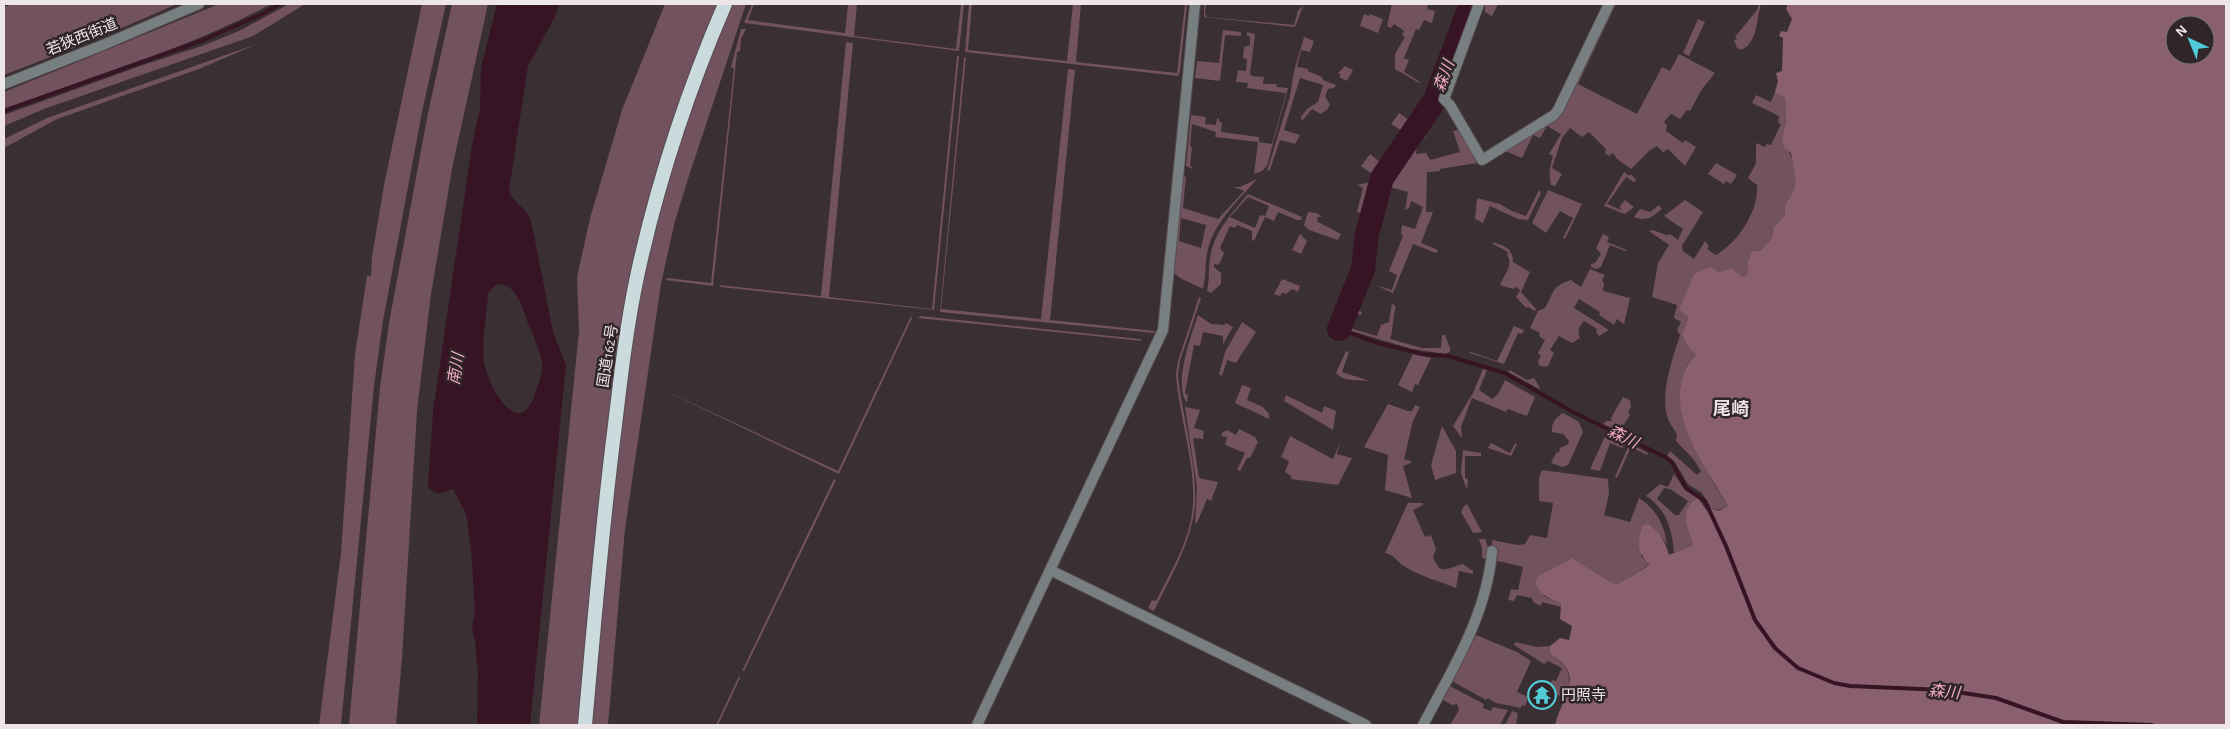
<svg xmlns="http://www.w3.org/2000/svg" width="2230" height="729" font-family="'Alegreya Sans','Noto Sans JP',sans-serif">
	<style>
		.green { fill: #71525e; fill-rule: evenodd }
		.forest { fill: #8a6070; fill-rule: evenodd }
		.water { fill: #371423; fill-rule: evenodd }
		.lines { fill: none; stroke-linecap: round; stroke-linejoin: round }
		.stream { stroke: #371423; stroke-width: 4 }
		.river { stroke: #371423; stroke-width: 24 }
		.minor-casing { stroke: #574c50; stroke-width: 12 }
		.tertiary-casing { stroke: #574c50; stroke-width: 12 }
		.trunk-casing { stroke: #574c50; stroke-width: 16 }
		.minor { stroke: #787f80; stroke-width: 10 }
		.tertiary { stroke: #787f80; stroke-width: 10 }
		.trunk { stroke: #cbdadc; stroke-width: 14 }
		.labels { text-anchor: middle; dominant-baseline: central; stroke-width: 5; stroke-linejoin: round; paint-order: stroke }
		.street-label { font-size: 15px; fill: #ede5e8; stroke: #302529 }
		.poi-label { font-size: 15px; fill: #ede5e8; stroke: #302529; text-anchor: start }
		.water-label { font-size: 16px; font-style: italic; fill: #f2abc6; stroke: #302529 }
		.quarter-label { font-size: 18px; font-weight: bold; fill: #ede5e8; stroke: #302529 }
	</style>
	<rect width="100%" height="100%" fill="#3a2f33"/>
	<path class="green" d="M13 4H177L94 40 4 75V7Z
		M219 4H271C187 49 93 77 4 109V92Z
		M289 4H305L253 36 44 109 4 126V115L143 65 202 46 239 31Z
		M422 4H446L422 112 383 321 374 386 341 725H319L341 553 355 354 367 276H371L372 256 385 180Z
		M452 4H488L452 169 431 294 417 411 402 658 396 725H349L380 387 389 323 428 113Z
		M665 4H718L689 77 613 384 596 535 578 725H539L579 331 577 277 590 218 622 110Z
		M732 4H746L688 179 675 221 661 284 625 529 608 725H592C600 629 609 532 620 436 627 382 633 326 645 272 665 181 695 90 732 4Z
		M752 4H754L748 20 845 33 848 4H857L854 36 956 49 961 4H964L959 51 744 23Z
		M969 4H972L968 50 1067 61 1073 4H1081L1076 62 1177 73 1185 4H1187L1180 71 1178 76 965 52Z
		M1204 4H1206L1205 14 1207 17 1294 25 1298 11 1304 4 1295 27 1204 17Z
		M1392 4H1428L1427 9 1435 11 1432 23 1424 20 1419 30 1416 29 1404 58 1409 60 1404 72 1420 82 1419 83 1395 69V54L1405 37 1402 35 1404 31 1394 24 1391 28 1387 26Z
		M1459 4H1468L1462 21 1456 17Z
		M1485 4H1498L1492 16 1485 12Z
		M1614 4H1616L1578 84 1637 114 1662 67 1670 71 1679 54 1715 73 1702 89 1690 111 1687 110 1680 119 1671 114 1664 122 1667 125 1666 131 1683 143 1685 140 1696 147 1685 166 1668 149 1663 152 1657 146 1649 151 1631 169 1617 159 1613 153 1609 156 1605 153 1606 149 1589 132 1582 137 1570 128 1562 138 1552 168 1562 174 1555 186 1551 185C1548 173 1550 167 1553 156L1549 154 1561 134 1547 126 1540 138 1533 135 1522 158 1505 151 1561 115Z
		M1759 4H1761C1756 20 1758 43 1741 50L1737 48 1734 40H1737L1735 37 1757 10Z
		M1364 14 1369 16 1370 14 1383 19 1378 33 1360 26Z
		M1698 19 1705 22 1689 56 1683 53Z
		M741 29H746L741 39 740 51 737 52 713 286 666 280 667 278 711 283 734 68 731 67Z
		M1223 30 1241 32V36L1227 35 1225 36 1220 81 1195 78 1197 61 1219 63Z
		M1247 32 1255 34 1250 74 1252 76 1264 77 1263 84H1276L1277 87 1288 88 1267 166 1262 171 1254 174 1258 142 1215 137 1216 132 1192 124 1190 146 1192 147 1190 165 1193 169 1186 166 1191 115 1206 117 1205 124 1216 125 1217 118 1219 119V121L1222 123 1221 132 1259 137V142L1272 144 1286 93 1247 88 1248 83 1236 82 1238 70 1246 71 1247 59 1243 58 1244 47 1250 45V37L1247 35Z
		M1304 37 1314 41 1310 52 1301 50 1297 67 1308 69V71L1322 77 1323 80 1336 85 1334 88 1328 89 1325 96 1330 105 1327 110 1321 114 1312 109 1302 121 1301 117 1307 109 1318 102 1323 85 1300 78 1284 130 1300 135 1295 144 1280 140 1270 170 1267 171 1290 96 1294 71Z
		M846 42 853 43 829 297 932 309 957 56H959L934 310 721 287 719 285 821 296Z
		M257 44 199 69 57 119 4 148V139L47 118Z
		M966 57 941 309 1041 319 1068 69 1075 70 1050 320 1155 331 1154 333 940 312 964 58Z
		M1345 66 1353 70 1347 81 1339 77 1341 75 1338 73Z
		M1775 92 1785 97 1786 121 1782 140C1792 154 1799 174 1795 192 1794 196 1788 201 1785 204V215L1773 228 1772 238 1761 250 1752 251 1748 261 1747 275 1689 317 1696 354C1692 359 1687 364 1685 370 1666 410 1708 473 1728 506L1718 510 1711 508 1702 493 1688 484 1674 461 1667 456 1670 451 1697 475 1701 471 1694 460 1676 441 1677 435C1675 430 1671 426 1669 421 1658 399 1673 357 1680 335L1677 330 1681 322 1674 318 1677 305 1652 297 1658 263 1669 245 1649 231 1653 230 1666 235 1670 234 1678 240 1683 229 1664 216 1685 200 1703 212 1682 246 1683 251 1694 259 1705 241 1709 246 1707 249 1716 255C1738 242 1759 211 1757 185L1748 178 1756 163V143L1765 147 1767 144 1771 145 1781 124 1778 123 1779 116 1752 103 1756 95 1771 102Z
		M1399 113 1409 120 1416 113 1422 117 1408 137 1404 136 1406 140 1377 178 1361 166 1370 154 1384 165 1402 141 1404 132 1391 124Z
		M1421 127 1424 129 1426 137 1418 139 1416 154 1426 153 1430 160 1460 152 1453 131 1460 130 1477 163 1440 169V171L1427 172 1426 212H1433L1421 243 1438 250 1436 253 1413 244 1393 293 1375 285 1392 290 1397 275 1389 271 1403 236 1401 233 1402 225 1415 229 1423 207 1411 201 1409 208 1405 210 1408 192 1386 186 1375 223 1370 268 1362 290H1360L1353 308 1362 312 1361 315 1351 312 1346 327 1377 336 1381 325 1389 322 1392 303 1396 307C1392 318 1394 328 1390 339L1422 348H1441L1442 335H1445L1450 348V352L1445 354 1412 349 1341 328 1365 270 1369 235 1382 184Z
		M1716 163 1737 175 1731 184 1726 181 1724 184 1708 174Z
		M1624 172 1630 176 1631 174 1636 180 1634 182 1626 177 1607 204 1621 210 1620 206 1625 200 1634 207 1625 214 1604 206Z
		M1186 176 1183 208 1218 219 1244 191 1234 187H1240L1257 179C1238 201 1212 224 1207 254 1205 266 1206 277 1203 289L1180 278 1174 273 1183 178ZM1181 218 1206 225 1201 248 1179 241Z
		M1379 180 1369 220 1365 221 1366 216 1357 212 1363 188 1357 185Z
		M1539 190 1541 193 1528 220 1518 219 1490 206 1483 223 1475 219 1477 198 1500 204 1512 211 1526 216Z
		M1548 190 1582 204 1565 239 1563 238 1573 218 1560 211 1546 233 1532 223Z
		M1248 194 1302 217 1301 220H1297L1278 212 1274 221 1265 217 1254 241 1252 240V231L1237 225 1235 228 1230 226 1220 248 1224 253 1219 265 1214 264V267L1221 273V284L1211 293 1207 291C1210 278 1208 265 1211 253 1216 230 1233 212 1248 194ZM1248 197 1269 206 1265 216 1260 215 1255 228 1230 217Z
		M1659 205 1662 209C1652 217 1647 222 1634 217L1640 209 1650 212Z
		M1308 212 1317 213 1322 217H1317L1318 222 1341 234 1338 240 1309 230 1304 225Z
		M1300 234 1307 241 1301 254 1292 250Z
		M1603 234 1609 237 1607 242 1627 250 1625 251 1610 245 1601 267 1597 269 1591 267V264L1595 263 1601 254 1596 248Z
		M1493 242C1504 246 1513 248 1513 262L1530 272 1521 292 1536 309 1535 311 1528 307 1526 308 1516 297 1520 291 1517 287 1513 289 1500 285C1504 275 1514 264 1507 255L1508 252 1493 244Z
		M1590 269 1605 275 1602 280 1604 283 1603 291 1630 298 1624 324 1617 319 1614 325 1599 315 1600 312 1579 299 1574 308 1609 330 1599 336 1596 332 1597 329 1584 321C1579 327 1577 330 1580 338L1572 343 1559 336 1550 350 1554 353 1548 366 1544 367 1539 365 1538 361 1541 356 1538 353 1545 340 1539 336 1540 333 1530 328 1538 311 1545 308C1554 293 1551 286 1571 280L1581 287Z
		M1282 279 1300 286 1298 292 1292 289 1286 294 1282 293 1280 296 1274 294Z
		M1350 282 1355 284 1341 316H1338Z
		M1199 297 1201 298 1180 361 1178 375C1182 417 1202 480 1193 519 1186 552 1168 582 1154 611L1148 608 1152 600 1156 601C1169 575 1185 549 1191 520 1200 474 1179 421 1176 374L1178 361Z
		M1198 315 1211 324 1224 325 1226 323 1233 327 1223 344V336L1203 332 1200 346 1194 345 1185 393 1188 395 1187 403C1173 384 1191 336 1198 315Z
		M911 316 912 318 839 474 651 384 838 471Z
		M921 316 1140 339 1142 341 918 318Z
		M1242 322 1256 332 1236 363 1227 360 1222 376 1219 374 1225 352Z
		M1514 326 1524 330 1522 334 1518 333 1504 364 1470 353 1468 351 1497 361Z
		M1346 351 1349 352 1342 372 1370 381C1358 380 1344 382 1336 373Z
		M1413 354 1431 358 1418 385 1415 384 1412 392 1398 385Z
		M1483 369 1487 370 1479 390 1492 399 1498 394 1505 380 1535 397 1527 416 1508 409 1506 412 1472 398 1461 427 1462 438 1453 426 1473 393Z
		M1510 370 1527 380 1534 378 1540 388 1539 389 1508 372Z
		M1242 385 1251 388 1247 400 1263 407 1269 414V419L1235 403Z
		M1286 395 1322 413 1324 406 1336 411 1333 430 1284 401Z
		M1623 397 1630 400 1631 407 1628 412 1630 415 1619 432 1603 424 1606 421H1612L1611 418Z
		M1388 404 1408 411H1412L1415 405 1420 407 1413 421 1404 459 1411 461V463L1403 466 1412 498 1385 490 1388 455 1364 447Z
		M1185 407 1200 410 1194 428 1204 431 1203 439 1193 438 1199 478 1218 482 1211 501 1207 499 1197 523H1195L1197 487Z
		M1563 413 1579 422 1583 432 1568 465 1562 467 1551 463 1556 453 1559 452 1560 448 1568 444 1569 441 1563 434 1552 432C1551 423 1556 417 1563 413Z
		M1442 426 1456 451V473L1435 480 1431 465Z
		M1239 429 1255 437 1258 442 1250 458H1247L1240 471 1237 470 1245 453 1225 445 1227 437 1221 436 1222 433 1227 430 1236 435Z
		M1607 432 1648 453 1647 455 1631 447 1617 478 1615 477 1628 447 1624 445 1622 448 1610 443 1600 471 1590 469Z
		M1290 436 1333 459 1340 443 1337 454 1352 458 1338 485 1291 479V476L1285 472 1289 461 1281 457Z
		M1491 443 1510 453 1515 443 1517 444 1511 456 1488 448Z
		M1463 450 1481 453V456H1465V478L1468 479 1467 490 1461 473Z
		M1542 470 1608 479 1609 494 1604 515 1630 522 1639 498C1656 509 1664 524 1667 544L1652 526 1641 556 1649 563C1645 570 1625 579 1616 585L1572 558 1538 576 1544 596 1561 603V607L1542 602 1541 606 1533 602 1532 598 1517 595 1514 601 1508 600 1511 589 1518 590 1523 567 1494 560 1492 540 1518 545 1525 544 1530 535 1547 538 1553 503 1539 501V478Z
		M1674 474 1685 490 1698 498 1695 500 1688 524 1693 545 1674 553C1672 530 1667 509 1646 496L1660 484 1668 487ZM1664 488 1670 489 1688 501 1679 515H1675L1657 499Z
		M834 479 836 480 744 671H742Z
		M1408 503H1423V505L1413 510 1425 537 1431 535 1436 549 1433 557C1441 577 1446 568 1463 564L1473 571V574L1459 571 1456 588C1439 581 1419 576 1404 566 1396 561 1396 556 1385 553Z
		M1467 504 1482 532 1473 533 1461 512 1464 506Z
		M1479 539H1485L1488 547 1487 559 1482 558V548Z
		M1476 635 1517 652 1531 661 1517 692 1528 697 1525 706 1522 705 1521 708 1496 703 1488 698 1486 700 1452 681Z
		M1515 642 1537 647 1550 646V654C1569 665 1573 677 1566 699L1547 690 1552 680 1556 681 1562 668 1548 661 1544 664 1514 645Z
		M739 676 740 678 718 725H716Z
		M1450 686 1484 704 1483 708 1491 711 1493 707 1508 710 1500 725H1450L1459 710 1457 704 1452 705 1443 700Z
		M1512 711 1518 713 1516 725H1505Z"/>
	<path class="forest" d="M1788 4H2226V725H1555C1562 696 1587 675 1550 654V646L1560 638 1569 640 1572 626 1560 619 1561 603C1548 598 1540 595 1535 582L1538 576 1572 558 1616 585C1625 579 1645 570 1649 564 1636 551 1638 543 1642 526L1648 524C1659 530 1666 543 1669 555L1693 545C1688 527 1678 510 1698 498L1707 511 1711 508 1718 511 1728 506C1707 469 1665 415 1685 370 1687 365 1692 359 1696 354L1690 349 1682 335 1689 317 1679 310 1694 274 1711 267 1719 273 1731 268 1742 277 1747 275 1748 261 1752 251 1761 250 1772 238 1773 228 1785 215V204C1802 185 1794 175 1791 153L1784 148 1782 139 1786 121 1785 98 1775 92 1778 81 1776 73 1782 71 1783 38 1779 36 1781 31 1787 32 1792 19 1786 9ZM2175 25H2205V55H2175Z"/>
	<path class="water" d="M497 4H559L556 15 528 66 509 190C511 202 526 207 531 220L553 332 566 365 530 725H477L478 673 475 642 472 628 475 611 471 549 466 514 453 489 439 494 429 489 428 485 433 411 472 145 480 109 481 68ZM497 284 508 286C520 296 524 312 529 326 533 334 541 354 542 362 543 371 539 382 536 391 521 442 491 392 485 366 480 346 487 315 488 294L492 288Z"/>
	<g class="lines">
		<path class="stream" d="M4 111 201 41 262 14 280 4
			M1339 329 1378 343 1422 354 1448 356 1505 373 1573 412 1667 458 1673 464 1686 488 1705 501 1726 546 1755 620 1775 648 1798 668 1834 683 1850 686 1944 690 1996 698 2063 722 2152 725"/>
		<path class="river" d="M1339 329 1363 269 1367 234 1382 178 1435 100 1471 4"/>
		<defs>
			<path id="minor" d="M1479 4 1444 99 1450 105 1482 160 1554 115 1558 110 1609 4
				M1050 570 1366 725
				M977 725 1163 330 1195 4
				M1423 725C1452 670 1487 615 1492 551"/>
			<path id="tertiary" d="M4 84 103 45 199 4"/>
			<path id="trunk" d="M585 725C594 625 602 525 615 425 621 374 627 323 638 272 658 181 688 90 725 4"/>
		</defs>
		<use href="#minor" class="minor-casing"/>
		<use href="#tertiary" class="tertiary-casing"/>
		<use href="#trunk" class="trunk-casing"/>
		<use href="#minor" class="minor"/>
		<use href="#tertiary" class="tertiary"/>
		<use href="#trunk" class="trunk"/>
	</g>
	<defs>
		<symbol id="temple-ring" viewBox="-11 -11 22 22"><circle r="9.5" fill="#302529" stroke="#52cbd8" stroke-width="1.5"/><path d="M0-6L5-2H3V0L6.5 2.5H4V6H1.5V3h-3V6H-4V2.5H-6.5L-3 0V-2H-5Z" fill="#52cbd8"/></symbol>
	</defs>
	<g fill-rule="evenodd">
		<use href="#temple-ring" x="1526" y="679" width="32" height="32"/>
	</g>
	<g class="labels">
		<g class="street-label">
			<text transform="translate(82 37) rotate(-22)">若狭西街道</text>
			<text transform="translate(608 356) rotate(-81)">国道162号</text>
		</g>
		<g class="poi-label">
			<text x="1561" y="695">円照寺</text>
		</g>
		<g class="water-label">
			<text transform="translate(1444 76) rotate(-70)">森川</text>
			<text transform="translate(456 369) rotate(-81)">南川</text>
			<text transform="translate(1623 437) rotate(26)">森川</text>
			<text transform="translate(1944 692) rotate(5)">森川</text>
		</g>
		<g class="quarter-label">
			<text x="1731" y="410">尾崎</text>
		</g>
	</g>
	<rect width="2230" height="729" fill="none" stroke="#ede5e8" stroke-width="10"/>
	<g transform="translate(2190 40) rotate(316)"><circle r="24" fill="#302529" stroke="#7c7275"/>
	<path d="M0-4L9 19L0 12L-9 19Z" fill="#52cbd8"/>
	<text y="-8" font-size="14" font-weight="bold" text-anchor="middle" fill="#ede5e8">N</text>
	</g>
</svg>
